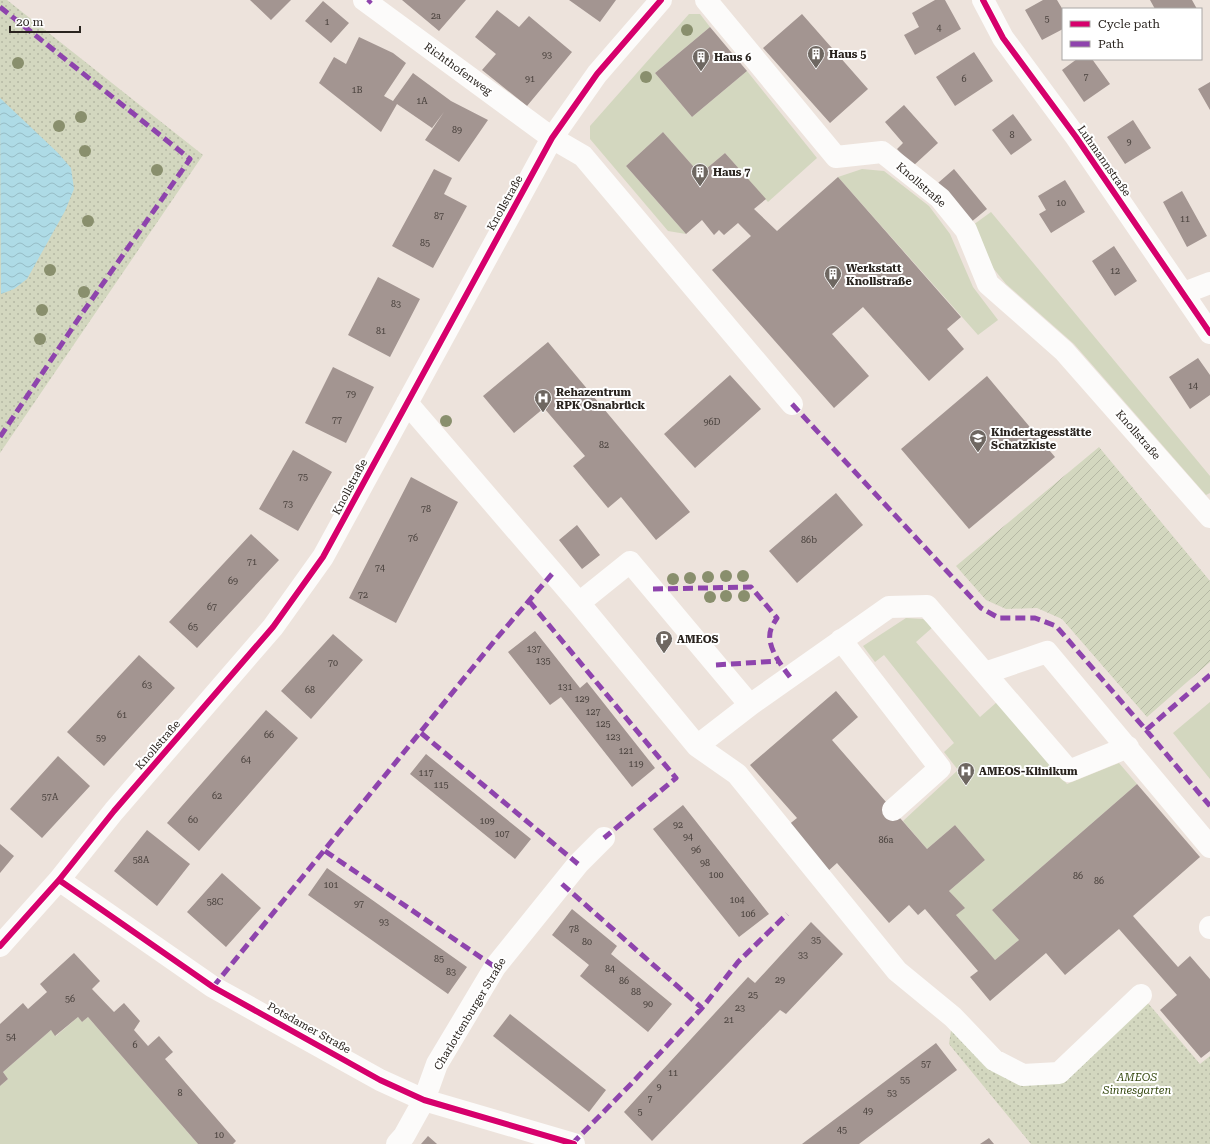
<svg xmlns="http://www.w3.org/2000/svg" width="1210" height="1144" font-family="'Roboto Serif',serif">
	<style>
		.grass { fill: #d3d7bf }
		.park { fill: url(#park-dots) }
		.garden { fill: url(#garden-furrows) }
		.water { fill: url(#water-waves) }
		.building { fill: #a39591 }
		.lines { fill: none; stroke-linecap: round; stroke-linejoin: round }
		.minor { stroke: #fcfbfa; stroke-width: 22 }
		.quiet { stroke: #8e44ad; stroke-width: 5; stroke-dasharray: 10 5; stroke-linecap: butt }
		.cycleway-casing { stroke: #fff; stroke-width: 8 }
		.cycleway { stroke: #d6006c; stroke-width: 6 }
		.tree { fill: #898f6d }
		.labels { text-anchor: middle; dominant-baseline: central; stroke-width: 4; stroke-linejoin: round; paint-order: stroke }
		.number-label { font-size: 9px; fill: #48403c }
		.poi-label { font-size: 11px; font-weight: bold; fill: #2a241f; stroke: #fff; text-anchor: start }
		.street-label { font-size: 11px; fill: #2a241f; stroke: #fff }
		.park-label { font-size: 11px; font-style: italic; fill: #374a12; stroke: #fff }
	</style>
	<defs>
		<pattern id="park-dots" width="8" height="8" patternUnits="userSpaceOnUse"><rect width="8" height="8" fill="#d3d7bf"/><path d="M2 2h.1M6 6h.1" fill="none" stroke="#b5b8a4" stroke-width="1.8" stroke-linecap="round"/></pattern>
		<pattern id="garden-furrows" width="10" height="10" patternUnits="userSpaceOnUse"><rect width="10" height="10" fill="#d3d7bf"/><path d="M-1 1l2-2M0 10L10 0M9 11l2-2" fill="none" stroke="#b5b8a4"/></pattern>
		<pattern id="water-waves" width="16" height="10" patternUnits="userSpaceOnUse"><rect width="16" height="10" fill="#aedbe6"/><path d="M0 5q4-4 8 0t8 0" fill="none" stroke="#96bcc5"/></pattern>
	</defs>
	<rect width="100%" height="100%" fill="#ede3dc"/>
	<path class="grass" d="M689 14H700L710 27 655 73 692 117 747 71 817 158 768 202 725 153 700 174 663 132 626 166 686 234 668 231 590 139V126Z
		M862 169 884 171 929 206 950 234 973 287 998 320 978 335 838 177Z
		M991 212 1210 476V493L1206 495 1074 344 1006 284 993 268 973 225Z
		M906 618 923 619 933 627 916 642 980 717 997 702 1067 784 1119 763 1137 784 992 910 1019 940 995 960 956 915 964 908 949 891 985 860 955 825 927 849 903 821 958 770 944 752 954 743 884 655 875 662 863 646Z
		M1210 702V779L1173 733Z
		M78 1017 82 1022 88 1017 198 1144H0V1086L8 1079 3 1072 51 1030 56 1036Z"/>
	<path class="park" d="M0 0H7L203 155 0 453Z
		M1141 995 1200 1064 1210 1056V1144H1031L949 1044 953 1017 994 1060 1059 1073Z"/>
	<path class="garden" d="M1099 447 1210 581V662L1147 717 1062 619 1037 608 1006 609 986 600 956 566Z"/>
	<path class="water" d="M0 98 58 153 71 168 74 189 65 211 27 279 14 289 1 294Z"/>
	<path class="building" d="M250 0H291L271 20Z
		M402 0H466L439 31Z
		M569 0H616L600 22Z
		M935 0H945L961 29 915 55 904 35 919 27 912 13Z
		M1043 0H1057L1063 10V29L1042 40 1025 10Z
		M1150 0H1192L1197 9H1155Z
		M323 1 349 23 331 43 305 21Z
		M497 10 519 27 529 16 572 52 527 106 482 70 496 54 475 37Z
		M802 14 868 89 830 123 763 48Z
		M710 27 747 71 692 117 655 73Z
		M359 37 393 53 406 63 384 96 393 101 413 73 451 101 488 120 459 162 425 140 444 112 432 128 397 104 381 132 319 83 334 57 346 64Z
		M974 52 993 81 955 106 936 77Z
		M1077 59H1092L1110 84 1084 102 1062 70Z
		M1210 82V110L1198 89Z
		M904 105 938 143 913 166 897 149 903 143 885 122Z
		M1013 114 1032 140 1011 155 992 130Z
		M1133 120 1151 148 1125 164 1107 137Z
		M663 132 700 174 725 153 766 199 754 209 777 231 838 177 961 317 947 329 964 349 929 381 863 307 832 334 869 376 834 408 712 270 751 236 738 223 724 235 719 230 714 235 702 220 686 234 626 166Z
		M434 169 452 178 444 194 467 206 433 268 392 246Z
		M954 169 987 209 970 223 938 183Z
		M1065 180 1085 212 1051 233 1039 214 1046 210 1038 196Z
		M1182 191 1207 236 1187 247 1163 202Z
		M1114 246 1137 281 1115 296 1092 261Z
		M378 277 420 299 390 357 348 335Z
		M548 342 690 512 656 540 621 497 608 508 573 466 585 456 544 408 514 433 483 396Z
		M1198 358 1210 375V395L1190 409 1169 377Z
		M333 367 374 387 346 443 305 423Z
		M730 375 761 409 695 468 664 434Z
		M987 376 1055 457 969 529 901 449Z
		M293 450 332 472 298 531 259 509Z
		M411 477 458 502 396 623 349 598Z
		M836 493 863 525 797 583 769 551Z
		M577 525 600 555 582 569 559 540Z
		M251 534 279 560 197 648 169 622Z
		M535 631 580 688 587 682 655 768 632 787 561 697 550 705 508 652Z
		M333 634 363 660 311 719 281 691Z
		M139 655 175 688 104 766 67 732Z
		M836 691 858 717 832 740 927 849 955 825 985 860 949 891 965 908 956 915 995 960 1019 940 992 910 1137 784 1200 857 1133 916 1178 967 1190 956 1210 979V1051L1201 1058 1160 1010 1177 995 1119 929 1065 975 1046 953 990 1001 970 977 978 971 925 909 918 915 909 905 889 923 837 863 827 872 787 826 797 818 750 765Z
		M266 710 298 738 199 851 167 823Z
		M426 754 531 839 515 859 410 774Z
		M58 756 90 786 42 838 10 809Z
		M683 805 769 914 739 937 653 829Z
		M147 830 190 864 157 906 114 871Z
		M0 844 14 856 0 873Z
		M327 868 467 967 448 994 308 895Z
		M222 873 261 908 226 947 187 912Z
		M572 909 617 946 611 954 672 1004 648 1032 580 976 589 965 552 935Z
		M811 922 843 954 786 1014 780 1010 652 1141 624 1112 748 977 755 983Z
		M74 953 100 981 92 989 114 1012 124 1003 140 1021 134 1030 148 1046 159 1036 173 1052 165 1059 236 1141 233 1144H198L88 1017 82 1022 78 1017 55 1036 51 1030 3 1072 8 1079 0 1086V1024L23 1003 28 1009 47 992 40 984Z
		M510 1014 606 1090 589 1112 493 1036Z
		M936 1043 957 1070 859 1144H802Z
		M428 1136 437 1144H421Z
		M989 1138 994 1144H980Z"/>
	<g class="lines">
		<path class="minor" d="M364 0 552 138 583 156 792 404
			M706 0 836 157 882 152 940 198 966 230 988 284 1064 351 1210 517
			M983 0 1003 38 1076 137 1210 333
			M1184 293 1210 283
			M407 403 579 603 697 746 737 774 897 971 953 1017 994 1060 1023 1075 1059 1073 1141 995
			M579 603 630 562 750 705
			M841 640 940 768 893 810
			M985 673 1047 652 1210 847
			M697 746 750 705 889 607 927 606 1069 771 1128 747
			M59 880 213 987 380 1080 424 1100 574 1144
			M1210 927V928
			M0 946 59 880 114 811 273 627 323 557 552 138 597 74 661 0
			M397 1144 404 1136 424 1100 437 1064 495 967 578 864 604 838"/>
		<path class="quiet" d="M368 3 371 0
			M0 7 190 159 81 315 0 437
			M792 404 981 608 999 618H1035L1056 626 1146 730 1210 675
			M653 589 751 587 777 618C775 621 772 626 771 629 765 645 781 665 790 677
			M529 601 676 778 604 838
			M716 665 778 661
			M1146 730 1210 806
			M421 733 578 864
			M325 851 495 967
			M562 884 702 1008
			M213 987 496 639 552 574
			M572 1144 631 1084 702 1008 738 962 787 914"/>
		<defs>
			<path id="cycleway" d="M983 0 1003 38 1076 137 1210 333
				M59 880 213 987 380 1080 424 1100 574 1144
				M0 946 59 880 114 811 273 627 323 557 552 138 597 74 661 0"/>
		</defs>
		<use href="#cycleway" class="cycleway-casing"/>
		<use href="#cycleway" class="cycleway"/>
	</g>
	<g class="tree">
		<circle cx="687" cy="30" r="6"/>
		<circle cx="18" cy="63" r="6"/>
		<circle cx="646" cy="77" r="6"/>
		<circle cx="81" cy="117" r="6"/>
		<circle cx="59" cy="126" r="6"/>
		<circle cx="85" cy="151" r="6"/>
		<circle cx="157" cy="170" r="6"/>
		<circle cx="88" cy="221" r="6"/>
		<circle cx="50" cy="270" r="6"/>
		<circle cx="84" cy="292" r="6"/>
		<circle cx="42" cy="310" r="6"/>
		<circle cx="40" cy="339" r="6"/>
		<circle cx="446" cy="421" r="6"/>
		<circle cx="726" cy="576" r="6"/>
		<circle cx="743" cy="576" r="6"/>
		<circle cx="708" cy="577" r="6"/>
		<circle cx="690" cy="578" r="6"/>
		<circle cx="673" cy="579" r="6"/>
		<circle cx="726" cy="596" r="6"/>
		<circle cx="744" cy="596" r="6"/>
		<circle cx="710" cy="597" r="6"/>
	</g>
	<defs>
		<symbol id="building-pin" viewBox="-11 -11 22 30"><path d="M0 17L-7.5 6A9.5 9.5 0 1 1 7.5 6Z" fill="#6e6761" stroke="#fff"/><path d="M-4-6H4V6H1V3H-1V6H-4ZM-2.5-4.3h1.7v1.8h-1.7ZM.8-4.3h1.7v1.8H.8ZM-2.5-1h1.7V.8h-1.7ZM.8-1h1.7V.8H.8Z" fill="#fff"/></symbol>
		<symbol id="hospital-pin" viewBox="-11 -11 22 30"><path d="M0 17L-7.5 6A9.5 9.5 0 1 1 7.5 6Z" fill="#6e6761" stroke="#fff"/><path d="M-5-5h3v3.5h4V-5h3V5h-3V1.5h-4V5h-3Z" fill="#fff"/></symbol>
		<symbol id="school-pin" viewBox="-11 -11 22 30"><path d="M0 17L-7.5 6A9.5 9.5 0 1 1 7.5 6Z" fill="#6e6761" stroke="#fff"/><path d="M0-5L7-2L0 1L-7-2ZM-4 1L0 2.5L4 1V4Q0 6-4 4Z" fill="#fff"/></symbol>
		<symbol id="parking-pin" viewBox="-11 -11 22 30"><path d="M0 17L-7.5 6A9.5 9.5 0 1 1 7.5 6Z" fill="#6e6761" stroke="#fff"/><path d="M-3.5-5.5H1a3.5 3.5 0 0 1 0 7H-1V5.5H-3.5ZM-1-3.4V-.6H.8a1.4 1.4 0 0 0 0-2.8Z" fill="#fff"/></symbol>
	</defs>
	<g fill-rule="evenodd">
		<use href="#building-pin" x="806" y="44" width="20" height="27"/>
		<use href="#building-pin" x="691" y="47" width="20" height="27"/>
		<use href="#building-pin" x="690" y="162" width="20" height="27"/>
		<use href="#building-pin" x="823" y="264" width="20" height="27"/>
		<use href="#hospital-pin" x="533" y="388" width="20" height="27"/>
		<use href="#school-pin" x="968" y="428" width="20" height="27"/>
		<use href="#parking-pin" x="654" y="629" width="20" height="27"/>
		<use href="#hospital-pin" x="956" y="761" width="20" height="27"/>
	</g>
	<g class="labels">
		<g class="number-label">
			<text x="436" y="16">2a</text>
			<text x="1047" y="19">5</text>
			<text x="327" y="22">1</text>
			<text x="939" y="28">4</text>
			<text x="547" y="55">93</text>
			<text x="1086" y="77">7</text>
			<text x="530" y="79">91</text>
			<text x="964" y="79">6</text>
			<text x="357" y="90">1B</text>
			<text x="422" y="101">1A</text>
			<text x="457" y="130">89</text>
			<text x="1012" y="135">8</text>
			<text x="1129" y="142">9</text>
			<text x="1061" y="203">10</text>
			<text x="439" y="216">87</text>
			<text x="1185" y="219">11</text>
			<text x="425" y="243">85</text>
			<text x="1115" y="271">12</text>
			<text x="396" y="304">83</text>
			<text x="381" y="331">81</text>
			<text x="1193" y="386">14</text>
			<text x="351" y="394">79</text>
			<text x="337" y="420">77</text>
			<text x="712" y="422">96D</text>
			<text x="604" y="445">82</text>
			<text x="303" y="477">75</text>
			<text x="288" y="504">73</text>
			<text x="426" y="509">78</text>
			<text x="413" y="538">76</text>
			<text x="809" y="540">86b</text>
			<text x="252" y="562">71</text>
			<text x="380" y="568">74</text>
			<text x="233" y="581">69</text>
			<text x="363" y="595">72</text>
			<text x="212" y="607">67</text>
			<text x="193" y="627">65</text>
			<text x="534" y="649">137</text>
			<text x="543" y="661">135</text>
			<text x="333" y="663">70</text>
			<text x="147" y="685">63</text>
			<text x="565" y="687">131</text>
			<text x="310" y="690">68</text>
			<text x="582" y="699">129</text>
			<text x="593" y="712">127</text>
			<text x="122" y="715">61</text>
			<text x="603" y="724">125</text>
			<text x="269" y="735">66</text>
			<text x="613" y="737">123</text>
			<text x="101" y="738">59</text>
			<text x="626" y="751">121</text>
			<text x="246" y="760">64</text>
			<text x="636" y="764">119</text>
			<text x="426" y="773">117</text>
			<text x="441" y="785">115</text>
			<text x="217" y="796">62</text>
			<text x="50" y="797">57A</text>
			<text x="193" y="820">60</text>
			<text x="487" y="821">109</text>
			<text x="678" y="825">92</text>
			<text x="502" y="834">107</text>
			<text x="688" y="837">94</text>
			<text x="886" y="840">86a</text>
			<text x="696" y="850">96</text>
			<text x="141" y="860">58A</text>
			<text x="705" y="863">98</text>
			<text x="716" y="875">100</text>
			<text x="1078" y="876">86</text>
			<text x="1099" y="881">86</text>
			<text x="331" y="885">101</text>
			<text x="737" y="900">104</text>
			<text x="215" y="902">58C</text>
			<text x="359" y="904">97</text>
			<text x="748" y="914">106</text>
			<text x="384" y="922">93</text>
			<text x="574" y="929">78</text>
			<text x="816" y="940">35</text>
			<text x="587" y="942">80</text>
			<text x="803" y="955">33</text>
			<text x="439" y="959">85</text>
			<text x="610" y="969">84</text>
			<text x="451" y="972">83</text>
			<text x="780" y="980">29</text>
			<text x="624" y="981">86</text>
			<text x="636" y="992">88</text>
			<text x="753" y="995">25</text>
			<text x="70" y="999">56</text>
			<text x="648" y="1004">90</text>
			<text x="740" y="1008">23</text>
			<text x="729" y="1020">21</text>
			<text x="11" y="1037">54</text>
			<text x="135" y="1045">6</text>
			<text x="926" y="1064">57</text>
			<text x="673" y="1073">11</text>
			<text x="905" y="1080">55</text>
			<text x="659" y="1087">9</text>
			<text x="180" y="1093">8</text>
			<text x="892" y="1093">53</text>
			<text x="650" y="1099">7</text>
			<text x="868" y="1111">49</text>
			<text x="640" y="1112">5</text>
			<text x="842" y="1130">45</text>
			<text x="219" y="1135">10</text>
		</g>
		<g class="poi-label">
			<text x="829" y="54">Haus 5</text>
			<text x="714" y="57">Haus 6</text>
			<text x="713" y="172">Haus 7</text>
			<text x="846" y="268">Werkstatt<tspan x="846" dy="13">Knollstraße</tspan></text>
			<text x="556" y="392">Rehazentrum<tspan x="556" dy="13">RPK Osnabrück</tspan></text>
			<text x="991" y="432">Kindertagesstätte<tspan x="991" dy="13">Schatzkiste</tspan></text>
			<text x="677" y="639">AMEOS</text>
			<text x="979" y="771">AMEOS-Klinikum</text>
		</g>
		<g class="street-label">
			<text transform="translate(458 69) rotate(36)">Richthofenweg</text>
			<text transform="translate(1104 161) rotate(55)">Luhmannstraße</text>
			<text transform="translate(921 185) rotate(41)">Knollstraße</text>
			<text transform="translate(505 203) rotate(-61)">Knollstraße</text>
			<text transform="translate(1138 435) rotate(49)">Knollstraße</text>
			<text transform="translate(350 487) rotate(-62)">Knollstraße</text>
			<text transform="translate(158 745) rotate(-49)">Knollstraße</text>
			<text transform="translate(470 1014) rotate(-59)">Charlottenburger Straße</text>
			<text transform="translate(309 1028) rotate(29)">Potsdamer Straße</text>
		</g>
		<g class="park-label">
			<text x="1137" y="1077">AMEOS<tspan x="1137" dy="13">Sinnesgarten</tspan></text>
		</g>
	</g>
	<rect x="1062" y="8" width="140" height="52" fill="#ffffff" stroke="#aaa7a5"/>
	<rect x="1070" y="21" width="20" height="6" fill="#d6006c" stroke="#aaa7a5"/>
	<text x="1098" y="28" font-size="12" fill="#2a241f">Cycle path</text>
	<rect x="1070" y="41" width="20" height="6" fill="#8e44ad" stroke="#aaa7a5"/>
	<text x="1098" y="48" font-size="12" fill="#2a241f">Path</text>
	<path d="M10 26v6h70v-6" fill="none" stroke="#2a241f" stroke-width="2"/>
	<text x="16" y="26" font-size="12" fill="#2a241f" stroke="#ffffff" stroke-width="3" paint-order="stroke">20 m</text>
</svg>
